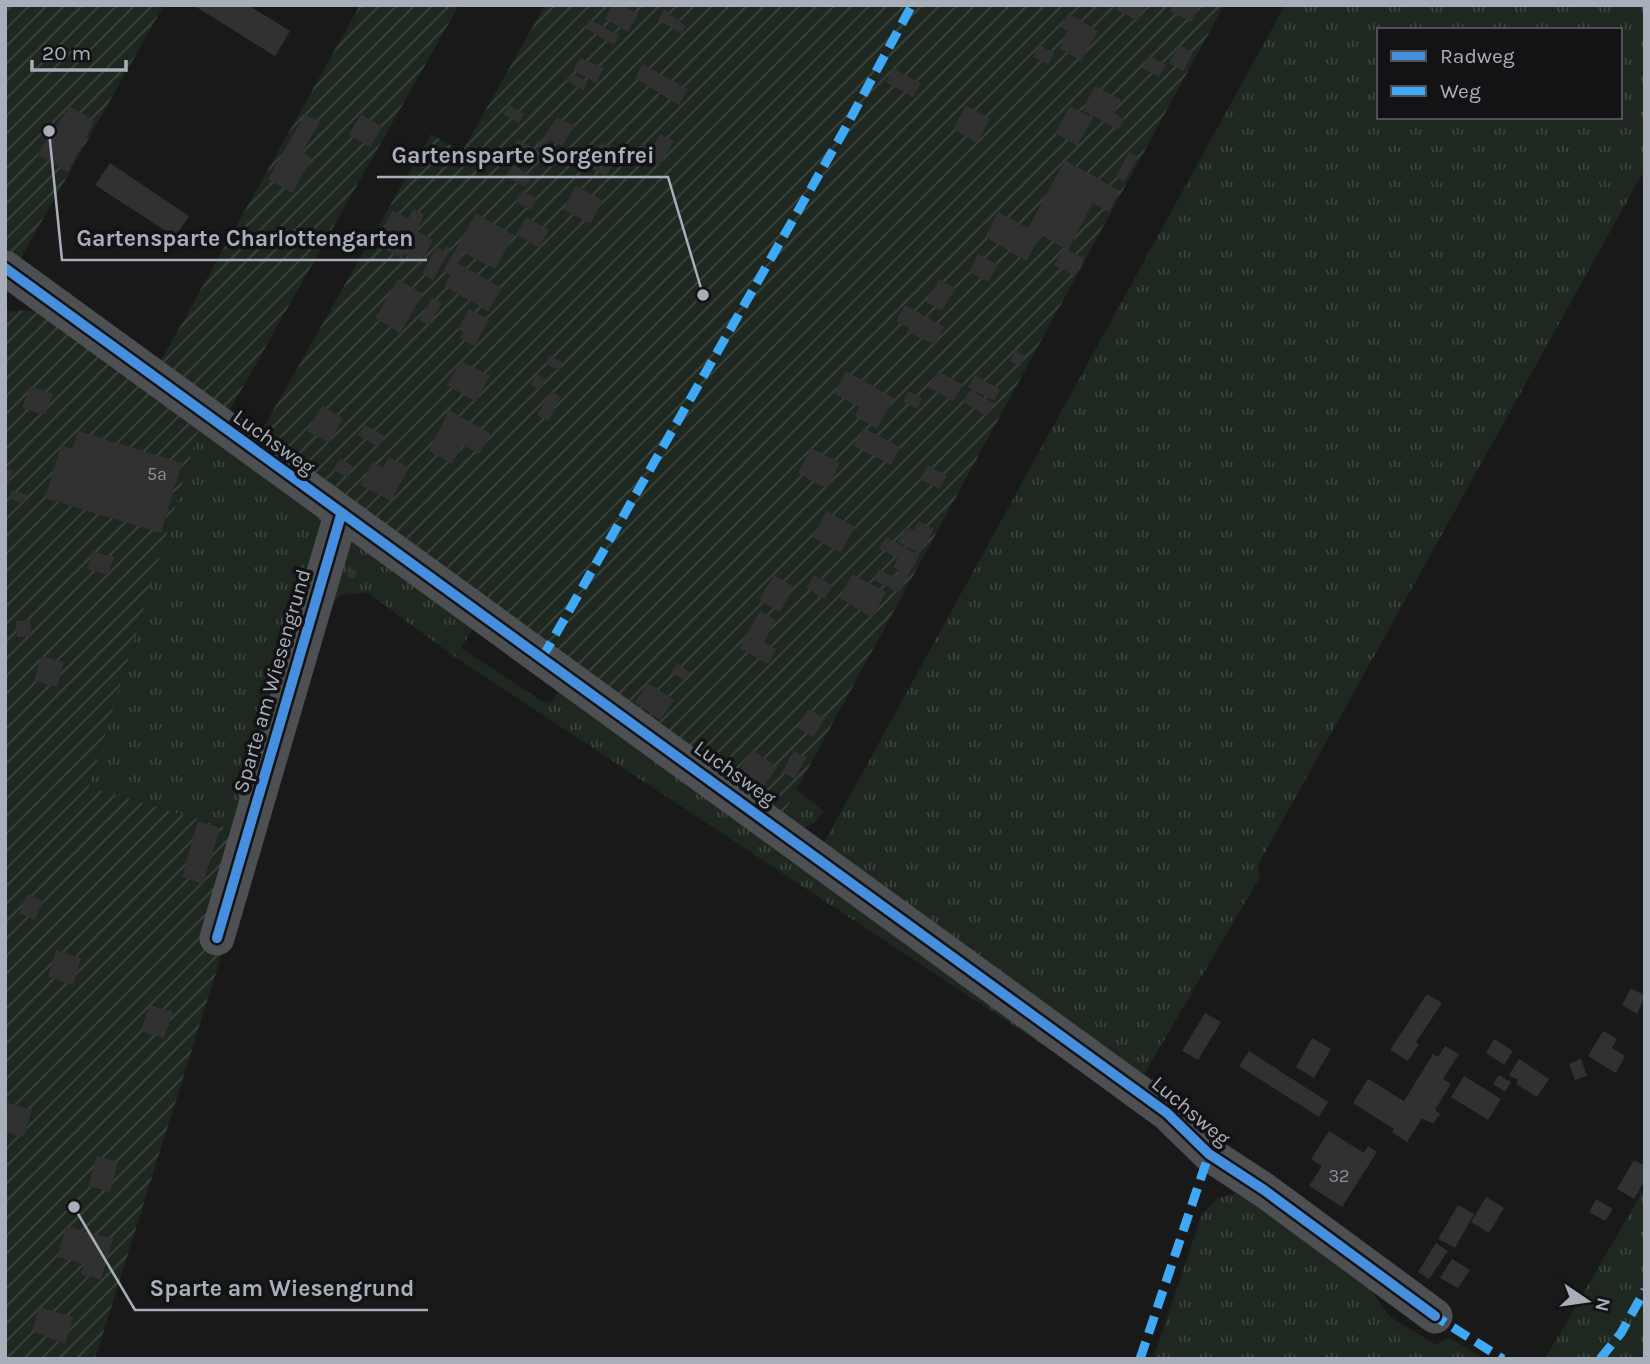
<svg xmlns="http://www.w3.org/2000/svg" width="1650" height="1364" font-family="Karla,sans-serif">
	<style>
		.grass { fill: url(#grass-tufts); fill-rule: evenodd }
		.garden { fill: url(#garden-furrows) }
		.building { fill: #313131 }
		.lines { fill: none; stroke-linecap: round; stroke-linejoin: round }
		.minor { stroke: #4d4f52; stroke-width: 35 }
		.quiet { stroke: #3fa9f5; stroke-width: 9; stroke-dasharray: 18 9; stroke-linecap: butt }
		.cycleway-casing { stroke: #131315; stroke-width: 15 }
		.cycleway { stroke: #468fdf; stroke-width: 10 }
		.labels { text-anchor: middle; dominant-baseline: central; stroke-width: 7; stroke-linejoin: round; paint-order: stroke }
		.number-label { font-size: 18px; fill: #8b8f98 }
		.street-label { font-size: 21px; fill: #a9aebb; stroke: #131315 }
		.leader { fill: none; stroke: #a9aebb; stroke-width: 2.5 }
		.callout-dot { fill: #a9aebb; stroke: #131315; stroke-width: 2.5 }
		.callout-label { font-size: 23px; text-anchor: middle; font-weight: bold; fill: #a9aebb; stroke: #131315; stroke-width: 7; stroke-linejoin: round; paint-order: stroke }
	</style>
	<defs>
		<pattern id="grass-tufts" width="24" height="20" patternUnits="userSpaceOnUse" patternTransform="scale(1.75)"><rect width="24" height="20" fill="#1e2720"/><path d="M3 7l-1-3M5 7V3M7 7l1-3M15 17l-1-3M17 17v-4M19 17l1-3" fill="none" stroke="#3c443e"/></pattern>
		<pattern id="garden-furrows" width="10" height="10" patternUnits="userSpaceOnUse" patternTransform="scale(1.75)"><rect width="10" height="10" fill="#1e2720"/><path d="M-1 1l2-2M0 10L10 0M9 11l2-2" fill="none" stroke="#3c443e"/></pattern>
	</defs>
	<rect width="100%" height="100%" fill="#191919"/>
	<path class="grass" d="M1285 5H1645V169L1258 865 1260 877 1140 1081 822 846ZM1379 30H1620V117H1379Z
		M200 426 325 514 238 831 89 787Z
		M354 537 474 627 461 648 543 702H550L559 691 1158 1121 455 657 368 593 341 595 323 612 343 549Z
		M796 789 824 811 815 822 804 828 781 818Z
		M1645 1187V1359H1545Z
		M1238 1192 1369 1287 1389 1316 1436 1345 1448 1337 1485 1359H1153L1202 1214 1217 1199Z"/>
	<path class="garden" d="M5 5H164L17 265 5 256Z
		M360 5H459L227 415 158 366Z
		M545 5H1224L781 818 258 437 431 134 462 152Z
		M5 307 10 311 35 310 200 426 89 787 238 831 226 941 95 1359H5Z"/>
	<path class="building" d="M193 5H248L290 31 275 56Z
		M612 5H623L638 14 628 32 605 19Z
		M1118 5H1145L1137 21 1116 9Z
		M1173 5H1200L1191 22 1170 11Z
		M664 9 686 26 682 34 658 20Z
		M1068 13 1098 31 1081 61 1059 48 1068 31 1060 27Z
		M589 19 619 36 614 45 585 28Z
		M1039 45 1054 53 1048 65 1033 57Z
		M1179 45 1193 53 1183 71 1169 63Z
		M1149 55 1166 65 1159 77 1142 68Z
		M580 58 604 68 596 83 573 70Z
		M642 64 688 89 679 105 635 78Z
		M893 68 921 83 913 97 886 82Z
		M571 73 588 82 583 90 566 80Z
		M1095 86 1121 100 1114 113 1124 119 1118 130 1082 110Z
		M509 105 524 114 519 123 503 114Z
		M966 105 990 119 977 143 953 129Z
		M70 106 95 121 68 172 37 154Z
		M1070 106 1093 118 1077 146 1055 133Z
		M305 114 320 122 302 152 312 158 292 193 268 179Z
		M361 114 382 127 370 147 349 135Z
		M557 117 574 126 562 146 550 140 544 151 537 147Z
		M660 134 674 141 659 166 637 153 642 144 651 149Z
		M518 139 542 153 536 164 511 151Z
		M601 142 620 152 606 177 588 166Z
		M1129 152 1138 157 1124 182 1116 177Z
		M1065 160 1120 191 1109 212 1093 203 1068 250 1084 258 1075 276 1054 265 1064 248 1041 235 1026 261 985 237 998 212 1028 228Z
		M110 163 189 216 175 237 95 185Z
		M513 165 532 176 525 187 506 176Z
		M576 185 603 201 590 224 563 209Z
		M522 191 537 198 531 210 516 202Z
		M413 209 424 214 417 231 433 240 421 263 404 254 402 259 382 248 390 233 382 229 393 210 408 219Z
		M476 213 514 235 495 269 463 252 457 263 502 288 488 311 444 286 450 275 443 271Z
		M526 217 549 230 539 248 516 234Z
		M446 246 451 249 433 280 422 273 437 247 443 251Z
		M978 254 998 265 988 282 969 272Z
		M398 279 423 294 400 333 375 318Z
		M939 279 955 288 942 311 926 302Z
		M432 298 442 303 429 325 419 320Z
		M905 305 944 327 935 345 907 332 909 328 896 321Z
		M469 309 489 320 474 346 460 338 463 332 458 329Z
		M1015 350 1025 356 1020 366 1010 361Z
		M550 355 563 363 559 371 545 363Z
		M461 361 490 376 476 402 447 385Z
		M846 371 894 398 877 429 855 416 859 407 834 393Z
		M938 371 963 385 953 401 928 387Z
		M537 374 546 379 540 390 531 385Z
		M975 375 1000 390 994 401 968 387Z
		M30 386 53 394 45 415 22 408Z
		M970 390 994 403 987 416 963 402Z
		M551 391 561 397 548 421 537 415Z
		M908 391 922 398 917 409 903 401Z
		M322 406 343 418 329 443 307 431Z
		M449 410 491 434 479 454 463 445 452 464 429 451Z
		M365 425 385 436 378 447 358 435Z
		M864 428 900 447 891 465 854 446Z
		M78 431 182 463 161 533 45 498 61 445 72 449Z
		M811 448 840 463 827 489 798 473Z
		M389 457 409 468 391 501 360 485 373 462 383 468Z
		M340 458 353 466 347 477 333 470Z
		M928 465 947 476 939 489 920 479Z
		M5 469 13 471 9 484 5 483Z
		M12 490 27 495 24 503 9 499Z
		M827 511 855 527 840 553 812 537Z
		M919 521 934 529 920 554 898 542 906 527 913 530Z
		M886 537 919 555 899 593 873 579 879 569 895 578 899 570 893 567 898 559 879 548Z
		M92 551 114 557 108 575 87 569Z
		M350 569 357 572 354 579 347 576Z
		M852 574 886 592 872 618 840 598Z
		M774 575 794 587 780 612 759 600Z
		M814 575 832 585 825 599 806 588Z
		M760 611 776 620 764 642 777 649 768 664 739 648Z
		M30 620 32 636 17 637 16 621Z
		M41 656 64 662 57 687 34 681Z
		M677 663 690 672 684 680 671 672Z
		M648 683 674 700 660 720 635 702Z
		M808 709 825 718 814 737 797 728Z
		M753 750 777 767 760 792 736 775Z
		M794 751 806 758 794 779 782 772Z
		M198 821 220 828 203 884 182 877Z
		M27 894 43 901 35 920 19 913Z
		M56 950 81 958 73 985 48 977Z
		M1631 988 1645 996 1637 1014 1622 1005Z
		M1427 994 1442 1003 1416 1042 1419 1044 1408 1061 1390 1050Z
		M150 1005 173 1012 164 1038 141 1031Z
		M1205 1013 1221 1022 1198 1060 1182 1051Z
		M1603 1031 1617 1039 1612 1048 1625 1056 1616 1073 1588 1056Z
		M1312 1038 1331 1049 1314 1078 1296 1067Z
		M1494 1039 1513 1051 1504 1065 1486 1053Z
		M1445 1046 1459 1054 1443 1079 1451 1084 1435 1110 1440 1114 1433 1124 1422 1118 1407 1142 1392 1132 1394 1129 1353 1103 1368 1079 1404 1101 1433 1054 1438 1057Z
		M1249 1051 1328 1102 1319 1117 1239 1066Z
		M1519 1059 1549 1079 1537 1097 1516 1084 1518 1080 1509 1075Z
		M1581 1059 1587 1076 1575 1080 1569 1064Z
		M1499 1075 1511 1082 1505 1092 1493 1084Z
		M1464 1076 1501 1099 1488 1120 1451 1097Z
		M8 1103 32 1110 24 1137 5 1132Z
		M1329 1131 1364 1153 1368 1146 1377 1152 1342 1207 1309 1186 1322 1166 1311 1159Z
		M97 1156 118 1162 110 1192 88 1186Z
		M1634 1160 1645 1166V1180L1634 1199 1617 1189Z
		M1486 1197 1504 1208 1489 1233 1471 1222Z
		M1596 1199 1613 1209 1605 1221 1589 1212Z
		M1458 1205 1474 1214 1455 1248 1438 1239Z
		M66 1226 113 1239 101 1280 81 1274 84 1264 57 1257Z
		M1436 1243 1448 1251 1429 1279 1418 1272Z
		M1452 1259 1470 1270 1458 1288 1440 1278Z
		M39 1307 73 1317 65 1344 32 1331Z"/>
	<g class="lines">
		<path class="minor" d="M5 268 1167 1113 1209 1154 1264 1190 1435 1316
			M217 938 341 515"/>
		<path class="quiet" d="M542 658 841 136 912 5
			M1430 1313 1503 1359
			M1140 1359 1209 1154
			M1600 1359 1621 1333 1645 1290"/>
		<defs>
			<path id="cycleway" d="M5 268 1167 1113 1209 1154 1264 1190 1435 1316
				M217 938 341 515"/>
		</defs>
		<use href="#cycleway" class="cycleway-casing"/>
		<use href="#cycleway" class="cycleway"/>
	</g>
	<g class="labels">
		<g class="number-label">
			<text x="157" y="474">5a</text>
			<text x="1339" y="1176">32</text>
		</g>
		<g class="street-label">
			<text transform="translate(274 442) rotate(36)">Luchsweg</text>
			<text transform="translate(272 681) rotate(-74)">Sparte am Wiesengrund</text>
			<text transform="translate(735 773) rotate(36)">Luchsweg</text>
			<text transform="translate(1191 1111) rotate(40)">Luchsweg</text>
		</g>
	</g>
	<path class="leader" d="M703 295L668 177H377M49 131L62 260H427M74 1207L135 1310H428"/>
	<g class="callout-dot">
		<circle cx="703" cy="295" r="7"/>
		<circle cx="49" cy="131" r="7"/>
		<circle cx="74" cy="1207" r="7"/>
	</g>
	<g class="callout-label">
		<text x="523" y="163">Gartensparte Sorgenfrei</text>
		<text x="245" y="246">Gartensparte Charlottengarten</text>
		<text x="282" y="1296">Sparte am Wiesengrund</text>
	</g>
	<rect width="1650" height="1364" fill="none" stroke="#a9aebb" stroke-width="14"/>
	<rect x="1377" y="28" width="245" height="91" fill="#131315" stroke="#4f5157" stroke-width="2"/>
	<rect x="1391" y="51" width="35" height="10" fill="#468fdf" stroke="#4f5157" stroke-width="2"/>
	<text x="1440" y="63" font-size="21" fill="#a9aebb">Radweg</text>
	<rect x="1391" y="86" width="35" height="10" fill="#3fa9f5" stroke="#4f5157" stroke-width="2"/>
	<text x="1440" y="98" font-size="21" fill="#a9aebb">Weg</text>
	<g transform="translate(1587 1301) rotate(103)" stroke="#131315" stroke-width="5" paint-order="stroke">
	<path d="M0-5L12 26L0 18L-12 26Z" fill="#a9aebb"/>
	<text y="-10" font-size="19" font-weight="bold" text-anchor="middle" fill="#a9aebb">N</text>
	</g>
	<path d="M32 60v10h94v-10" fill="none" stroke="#a9aebb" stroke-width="3.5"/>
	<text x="42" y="60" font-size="21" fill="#a9aebb" stroke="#131315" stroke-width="5" paint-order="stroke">20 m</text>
</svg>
